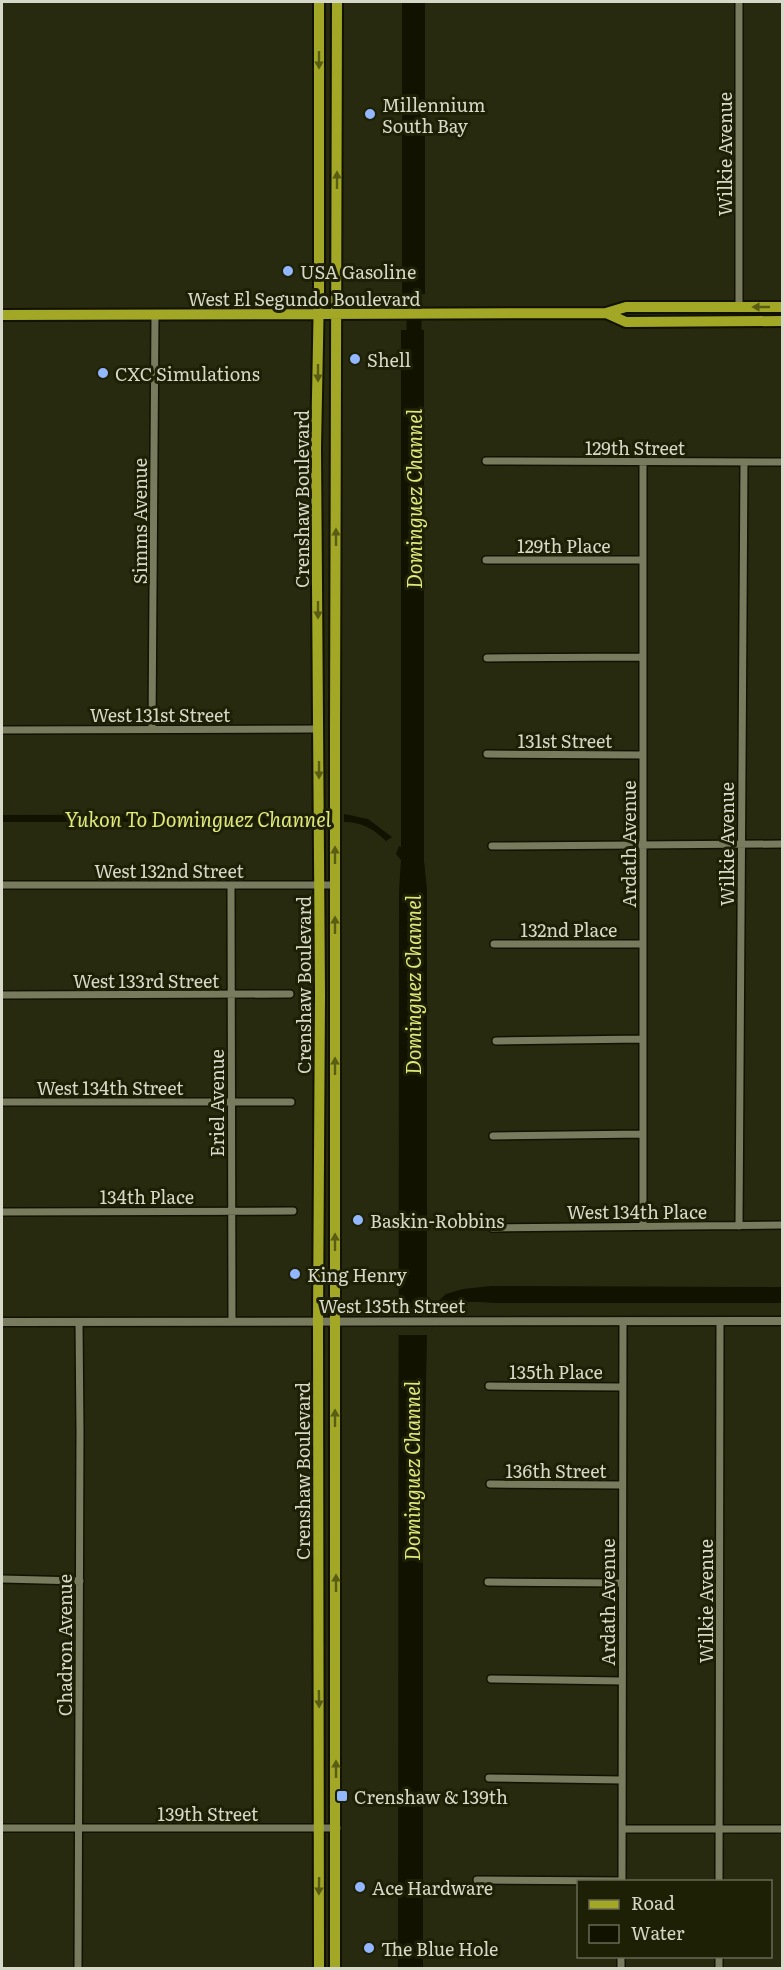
<svg xmlns="http://www.w3.org/2000/svg" width="784" height="1970" font-family="Literata,serif">
	<style>
		.water { fill: #111200 }
		.pier { fill: #282a0f }
		.lines { fill: none; stroke-linecap: round; stroke-linejoin: round }
		.river { stroke: #111200; stroke-width: 15 }
		.minor-casing { stroke: #111200; stroke-width: 10 }
		.tertiary-casing { stroke: #111200; stroke-width: 11 }
		.primary-casing { stroke: #111200; stroke-width: 14 }
		.minor { stroke: #787b5e; stroke-width: 7 }
		.tertiary { stroke: #787b5e; stroke-width: 8 }
		.primary { stroke: #a2a826; stroke-width: 10 }
		.oneway { fill: #595d14 }
		.poi-dot { fill: #93b7fd; stroke: #1e2005; stroke-width: 2 }
		.labels { text-anchor: middle; dominant-baseline: central; stroke-width: 6; stroke-linejoin: round; paint-order: stroke }
		.poi-label { font-size: 18px; fill: #d6d8c8; stroke: #1e2005; text-anchor: start }
		.street-label { font-size: 18px; fill: #d6d8c8; stroke: #1e2005 }
		.water-label { font-size: 20px; font-style: italic; fill: #e0e97a; stroke: #1e2005 }
	</style>
	<rect width="100%" height="100%" fill="#282a0f"/>
	<path class="water" d="M402 2H425V294H402Z
		M401 330H424V860L427 890V1312L446 1294 463 1289 491 1286 782 1287V1303H493C454 1300 453 1303 430 1332L427 1333 423 1547V1968H398L399 891 401 860 396 854 399 846 401 847Z
		M310 814V822H2V815Z
		M344 814 368 819 392 837 386 841C374 829 361 822 344 822Z"/>
	<path class="pier" d="M436 1302V1309H449L430 1332V1335H398V1309H429Z"/>
	<g class="lines">
		<path class="river" d="M414 349V274"/>
		<defs>
			<path id="minor" d="M739 2V307
				M486 461 782 462
				M643 462V1226
				M486 560H643
				M487 658 643 657
				M152 728 155 315
				M2 730 318 729
				M487 754 643 755
				M492 846 782 844
				M2 885H336
				M231 885 232 1321
				M494 944H643
				M2 995 290 994
				M496 1041 643 1039
				M2 1102H291
				M493 1136 643 1134
				M2 1212 293 1211
				M739 1226 744 462
				M492 1228 782 1225
				M489 1386 622 1387
				M490 1484 622 1485
				M2 1579 80 1581
				M488 1582 621 1583
				M491 1679 622 1681
				M489 1778 621 1780
				M2 1828H337
				M622 1829H782
				M477 1880 622 1881
				M622 1882 623 1322
				M719 1882 720 1321
				M78 1968 80 1432 79 1322
				M621 1968V1956
				M719 1968V1956"/>
			<path id="tertiary" d="M2 1322 782 1321"/>
			<path id="primary" d="M319 2V291L316 448 320 994 318 1321 319 1968
				M606 313 626 322 782 321
				M2 315 606 313 626 307H782
				M335 1968V729L337 2"/>
		</defs>
		<use href="#minor" class="minor-casing"/>
		<use href="#tertiary" class="tertiary-casing"/>
		<use href="#primary" class="primary-casing"/>
		<use href="#minor" class="minor"/>
		<use href="#tertiary" class="tertiary"/>
		<use href="#primary" class="primary"/>
	</g>
	<defs><path id="oneway-solid" d="M-6-.8H1V-3.2L6.5 0L1 3.2V.8H-6Z" transform="scale(1.5)"/></defs>
	<g class="oneway">
		<use href="#oneway-solid" transform="translate(319 60) rotate(90)"/>
		<use href="#oneway-solid" transform="translate(337 180) rotate(-90)"/>
		<use href="#oneway-solid" transform="translate(761 307) rotate(180)"/>
		<use href="#oneway-solid" transform="translate(318 373) rotate(90)"/>
		<use href="#oneway-solid" transform="translate(336 537) rotate(-90)"/>
		<use href="#oneway-solid" transform="translate(318 610) rotate(90)"/>
		<use href="#oneway-solid" transform="translate(319 770) rotate(90)"/>
		<use href="#oneway-solid" transform="translate(335 855) rotate(-90)"/>
		<use href="#oneway-solid" transform="translate(335 925) rotate(-90)"/>
		<use href="#oneway-solid" transform="translate(335 1066) rotate(-90)"/>
		<use href="#oneway-solid" transform="translate(335 1242) rotate(-90)"/>
		<use href="#oneway-solid" transform="translate(335 1418) rotate(-90)"/>
		<use href="#oneway-solid" transform="translate(336 1583) rotate(-90)"/>
		<use href="#oneway-solid" transform="translate(319 1699) rotate(89)"/>
		<use href="#oneway-solid" transform="translate(336 1769) rotate(-90)"/>
		<use href="#oneway-solid" transform="translate(319 1886) rotate(91)"/>
	</g>
	<g class="poi-dot">
		<circle cx="370" cy="114" r="6"/>
		<circle cx="288" cy="271" r="6"/>
		<circle cx="355" cy="359" r="6"/>
		<circle cx="103" cy="373" r="6"/>
		<circle cx="358" cy="1220" r="6"/>
		<circle cx="295" cy="1274" r="6"/>
		<rect x="336" y="1790" width="12" height="12" rx="3"/>
		<circle cx="360" cy="1887" r="6"/>
		<circle cx="369" cy="1948" r="6"/>
	</g>
	<g class="labels">
		<g class="poi-label">
			<text x="382" y="104">Millennium<tspan x="382" dy="21">South Bay</tspan></text>
			<text x="300" y="271">USA Gasoline</text>
			<text x="367" y="359">Shell</text>
			<text x="115" y="373">CXC Simulations</text>
			<text x="370" y="1220">Baskin-Robbins</text>
			<text x="307" y="1274">King Henry</text>
			<text x="354" y="1796">Crenshaw &amp; 139th</text>
			<text x="372" y="1887">Ace Hardware</text>
			<text x="381" y="1948">The Blue Hole</text>
		</g>
		<g class="street-label">
			<text transform="translate(724 154) rotate(-90)">Wilkie Avenue</text>
			<text x="304" y="298">West El Segundo Boulevard</text>
			<text x="635" y="447">129th Street</text>
			<text transform="translate(301 499) rotate(-90)">Crenshaw Boulevard</text>
			<text transform="translate(139 521) rotate(-90)">Simms Avenue</text>
			<text x="564" y="545">129th Place</text>
			<text x="160" y="714">West 131st Street</text>
			<text x="565" y="740">131st Street</text>
			<text transform="translate(628 844) rotate(-90)">Ardath Avenue</text>
			<text transform="translate(726 844) rotate(-90)">Wilkie Avenue</text>
			<text x="169" y="870">West 132nd Street</text>
			<text x="569" y="929">132nd Place</text>
			<text x="146" y="980">West 133rd Street</text>
			<text transform="translate(303 985) rotate(-90)">Crenshaw Boulevard</text>
			<text x="110" y="1087">West 134th Street</text>
			<text transform="translate(216 1103) rotate(-90)">Eriel Avenue</text>
			<text x="147" y="1196">134th Place</text>
			<text x="637" y="1211">West 134th Place</text>
			<text x="392" y="1305">West 135th Street</text>
			<text x="556" y="1371">135th Place</text>
			<text x="556" y="1470">136th Street</text>
			<text transform="translate(302 1471) rotate(-90)">Crenshaw Boulevard</text>
			<text transform="translate(705 1601) rotate(-90)">Wilkie Avenue</text>
			<text transform="translate(607 1602) rotate(-90)">Ardath Avenue</text>
			<text transform="translate(64 1645) rotate(-90)">Chadron Avenue</text>
			<text x="208" y="1813">139th Street</text>
		</g>
		<g class="water-label">
			<text transform="translate(413 499) rotate(-90)">Dominguez Channel</text>
			<text x="198" y="818">Yukon To Dominguez Channel</text>
			<text transform="translate(412 985) rotate(-90)">Dominguez Channel</text>
			<text transform="translate(411 1471) rotate(-90)">Dominguez Channel</text>
		</g>
	</g>
	<rect width="784" height="1970" fill="none" stroke="#d6d8c8" stroke-width="6"/>
	<rect x="577" y="1880" width="195" height="78" fill="#1e2005" stroke="#686a53" stroke-width="1.5"/>
	<rect x="589" y="1900" width="30" height="9" fill="#a2a826" stroke="#686a53" stroke-width="1.5"/>
	<text x="631" y="1910" font-size="18" fill="#d6d8c8">Road</text>
	<rect x="589" y="1925" width="30" height="18" fill="#111200" stroke="#686a53" stroke-width="1.5"/>
	<text x="631" y="1940" font-size="18" fill="#d6d8c8">Water</text>
</svg>
